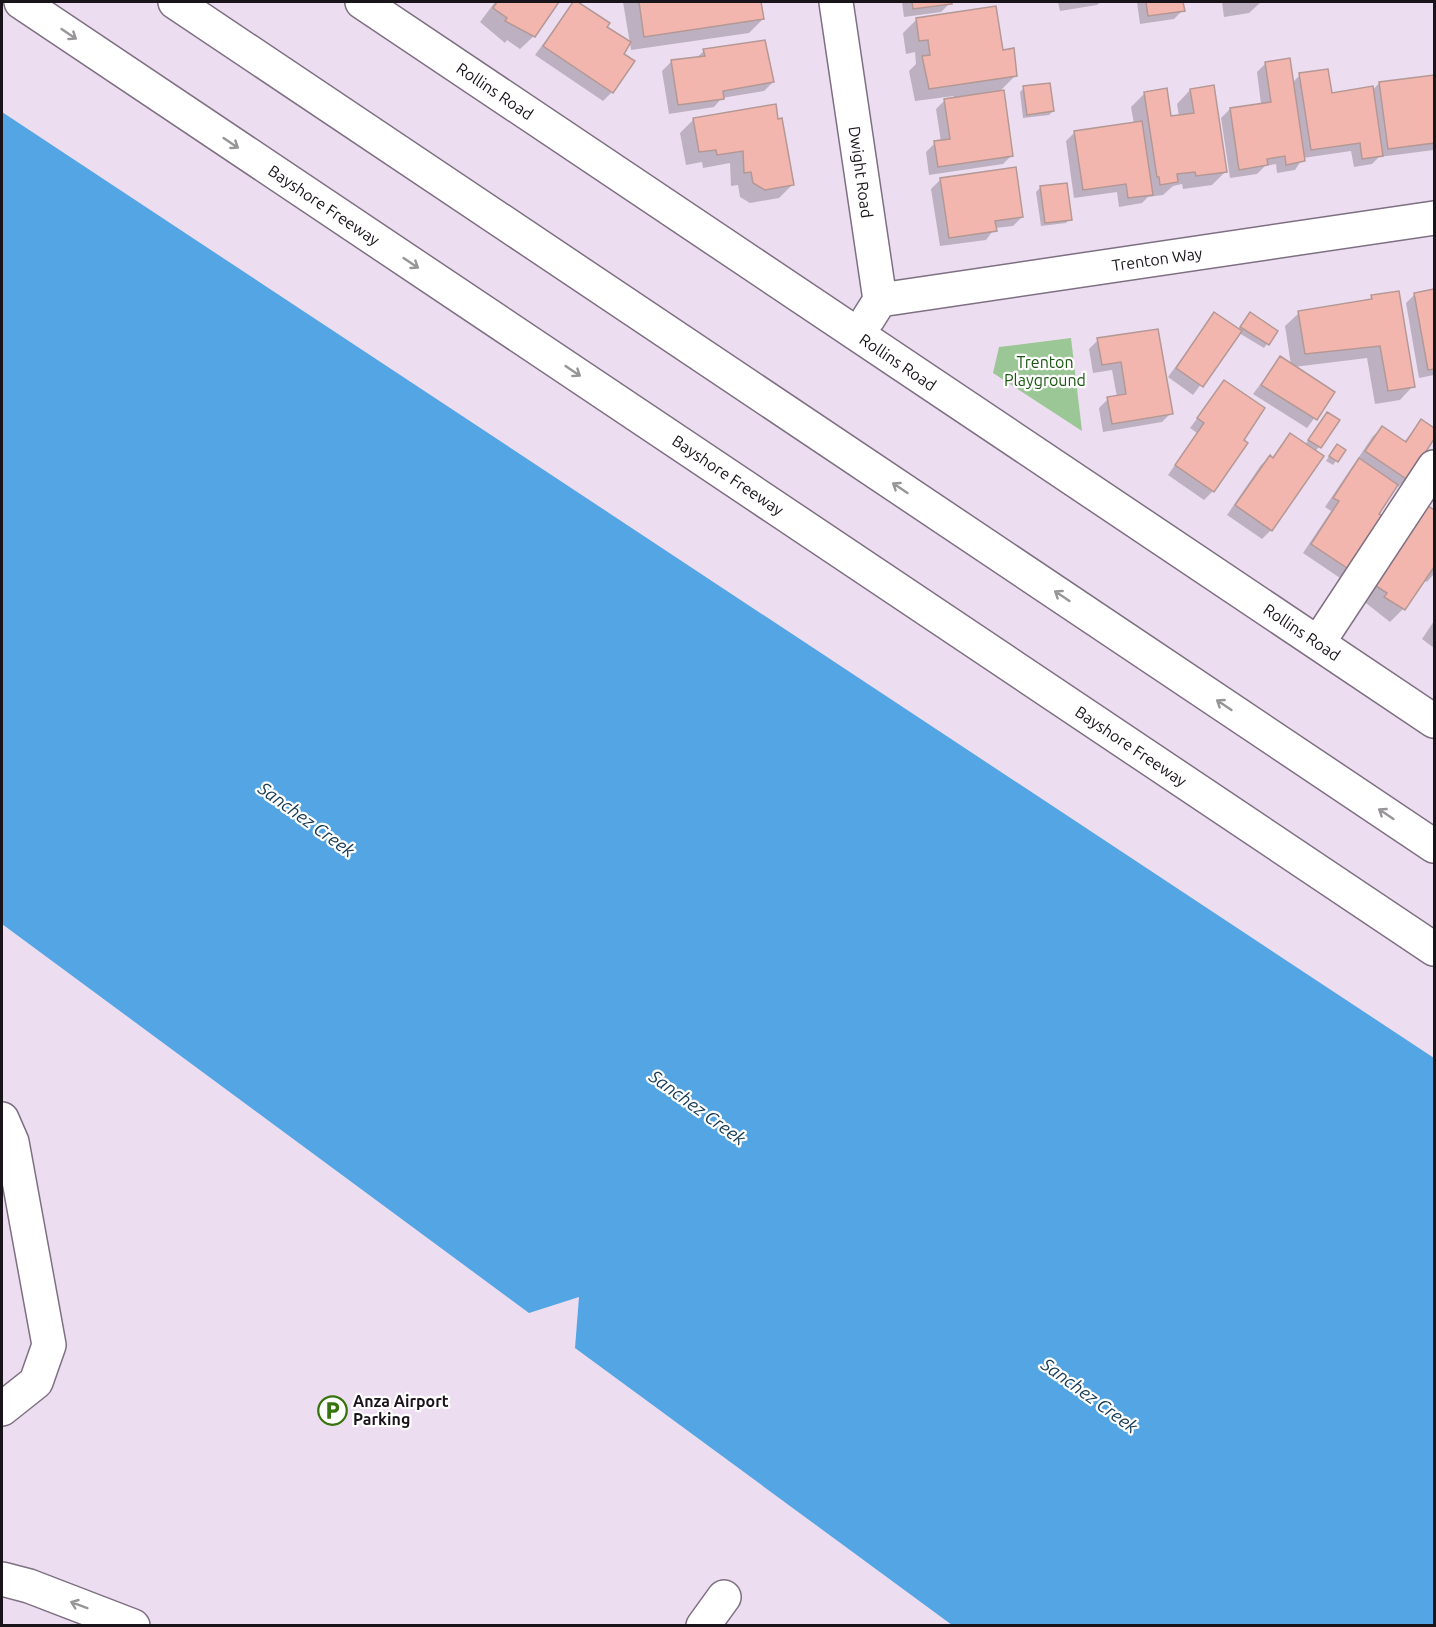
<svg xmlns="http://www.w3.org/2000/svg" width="1436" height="1627" font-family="Ubuntu,sans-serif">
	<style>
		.green { fill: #9bc695 }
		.water { fill: #53a6e3 }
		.shadow { fill: #0003 }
		.building { fill: #f3b6af; stroke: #b49895; stroke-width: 1.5 }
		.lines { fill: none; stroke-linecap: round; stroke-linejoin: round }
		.minor-casing { stroke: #7e7082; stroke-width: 36 }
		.major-casing { stroke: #7e7082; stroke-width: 36 }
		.highway-casing { stroke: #7e7082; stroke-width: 36 }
		.minor { stroke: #fff; stroke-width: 33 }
		.major { stroke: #fff; stroke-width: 33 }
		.highway { stroke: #fff; stroke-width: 33 }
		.oneway { stroke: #989598 }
		.labels { text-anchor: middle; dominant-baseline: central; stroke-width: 4.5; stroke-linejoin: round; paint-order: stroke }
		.street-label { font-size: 16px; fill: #19131a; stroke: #fff }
		.park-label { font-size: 16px; fill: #195710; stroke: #fff }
		.poi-label { font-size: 16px; font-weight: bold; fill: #19131a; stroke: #fff; text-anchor: start }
		.water-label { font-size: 18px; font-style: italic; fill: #153952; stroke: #fff }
	</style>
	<rect width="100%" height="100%" fill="#edddf1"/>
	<path class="green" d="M1071 338 1082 431 993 373 999 347Z"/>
	<path class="water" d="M2 112 1434 1058V1625H952L575 1348 579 1297 529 1313 2 924Z"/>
	<path class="shadow" d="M495 2H557L534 36 520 49 507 40 505 43 480 22Z
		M574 2 608 23 605 27 622 54 612 92 603 101 535 55Z
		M623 2H760L763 19 749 33 631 50Z
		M902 2H950V3L941 12 904 17Z
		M1058 2H1101L1097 5 1060 11Z
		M1137 2H1182L1183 10 1174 19 1140 24Z
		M1222 2H1261L1249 13 1224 17Z
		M916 20 1001 52 1016 75 999 92 1012 155 1003 164 929 175 926 152 935 143 941 142 936 109 945 100 954 99V96L915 101 909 71 916 64 915 52 906 54 903 33Z
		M704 51 773 82 764 91 722 98 714 107 669 114 662 71 671 62 696 58Z
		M1266 63 1292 83 1300 75 1331 94 1372 91 1379 83 1434 76V150L1379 157 1372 164 1354 167 1351 151 1303 158 1295 170 1277 173 1276 164 1265 166 1257 174 1230 178 1221 118 1230 109 1261 104 1257 72Z
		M1024 88 1053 111 1049 115 1023 118 1020 92Z
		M1190 90 1225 172 1212 185 1183 189 1182 184 1173 186 1163 195 1148 197 1142 203 1119 207 1117 192 1074 198 1066 141 1075 132 1134 124 1131 107 1145 93 1170 118 1179 116 1177 104Z
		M694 119 777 121 792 185 779 198 750 203 740 197 738 185 731 186 730 163 703 168 702 162 686 165 680 133Z
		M940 180 1022 217 1013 226 995 228 986 240 940 246 931 189Z
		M1040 188 1070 219 1066 223 1041 226 1036 192Z
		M1434 291V375L1419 378 1406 303 1415 294Z
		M1372 297 1413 386 1400 400 1375 404 1367 358 1294 367 1333 393 1307 428 1253 394 1280 358 1291 365 1285 326 1299 313 1367 302Z
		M1214 314 1238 330 1246 318 1276 331 1264 348 1239 333 1193 395 1168 377Z
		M1157 330 1171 413 1162 422 1103 432 1099 408 1108 399 1117 397 1112 370 1093 373 1089 349 1098 340Z
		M1224 382 1213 491 1204 500 1168 475 1197 433 1190 428Z
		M1323 418 1338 421 1315 452 1271 530 1262 539 1227 515 1261 465 1270 457 1272 458 1282 444 1291 435 1305 445Z
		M1421 421 1434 430V437L1407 479 1398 487 1395 486 1376 515 1348 569 1340 578 1303 553 1331 511 1325 507 1373 436 1382 428 1404 442Z
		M1333 450H1344L1333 465 1326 461Z
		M1428 507 1434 512V574L1427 582 1423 580 1403 609 1390 622 1357 596Z
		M1434 621V648L1422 639Z"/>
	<path class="building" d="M497 2H559L535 37 505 21 507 18 493 8Z
		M573 2H578L610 23 607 27 631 42 624 54 635 61 613 93 543 46Z
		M639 2H761L764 19 644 37Z
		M912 2H951L952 4 913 9Z
		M1146 2H1183L1185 11 1148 16Z
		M996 6 1003 50 1014 48 1017 76 929 89 922 56 930 55 928 40 919 41 916 18Z
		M765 40 774 82 723 91 724 99 678 105 671 60 705 56 703 49Z
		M1290 58 1305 161 1286 165 1285 156 1267 159 1268 165 1239 170 1230 108 1271 102 1265 62Z
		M1328 69 1332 93 1373 86 1383 156 1362 159 1360 143 1311 150 1299 73Z
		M1434 75V143L1388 149 1379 82Z
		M1050 83 1054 111 1027 115 1023 86Z
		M1214 85 1227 172 1196 176 1195 172 1177 174 1178 182 1160 185 1159 177H1157L1144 92 1167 88 1171 116 1194 113 1190 89Z
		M1004 90 1013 156 938 167 934 141 950 139 944 99Z
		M776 104 778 119 782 118 794 185 765 190 753 183 751 172 744 173 743 151 717 155 716 150 699 152 693 118Z
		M1142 121 1153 195 1128 198 1126 184 1083 190 1074 131Z
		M1016 167 1023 217 995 221 997 231 949 238 940 178Z
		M1067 183 1072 220 1045 223 1040 186Z
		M1434 289V369L1428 370 1414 293Z
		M1399 291 1415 387 1388 391 1380 346 1305 354 1298 311 1372 299 1371 295Z
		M1214 312 1242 331 1203 387 1176 368Z
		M1250 312 1278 331 1269 345 1240 327Z
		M1158 329 1173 414 1112 424 1107 397 1126 394 1121 362 1102 365 1097 338Z
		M1280 356 1335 392 1317 420 1261 385Z
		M1224 380 1265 408 1244 440 1248 443 1214 492 1175 465 1204 423 1197 418Z
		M1327 412 1340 420 1321 448 1308 440Z
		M1421 419 1434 428V439L1408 480 1365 451 1382 426 1406 442Z
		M1290 433 1324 456 1272 531 1235 505 1270 455 1273 458Z
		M1337 444 1346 450 1338 462 1329 456Z
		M1359 458 1398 485 1379 514 1384 517 1350 570 1311 544 1339 501 1333 498Z
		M1427 505 1434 510V567L1405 610 1384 597 1387 593 1370 582Z"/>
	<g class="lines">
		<defs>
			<path id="minor" d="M362 2 1434 721
				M836 2 880 300 868 319
				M880 300 1434 218
				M1318 643 1434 467
				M2 1119 12 1142 49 1345 36 1382 2 1409
				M703 1626 724 1597"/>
			<path id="major" d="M2 1579 29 1586 133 1626"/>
			<path id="highway" d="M21 2 1434 949
				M175 2 1434 846"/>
		</defs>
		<use href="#minor" class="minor-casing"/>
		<use href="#major" class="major-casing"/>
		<use href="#highway" class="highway-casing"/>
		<use href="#minor" class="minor"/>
		<use href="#major" class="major"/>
		<use href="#highway" class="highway"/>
	</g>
	<defs><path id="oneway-shaft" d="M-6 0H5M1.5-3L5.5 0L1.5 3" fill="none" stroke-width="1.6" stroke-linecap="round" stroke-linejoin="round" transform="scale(1.5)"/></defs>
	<g class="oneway">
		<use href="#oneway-shaft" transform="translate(69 34) rotate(34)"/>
		<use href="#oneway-shaft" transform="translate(231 143) rotate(34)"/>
		<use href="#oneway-shaft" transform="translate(411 263) rotate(34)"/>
		<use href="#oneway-shaft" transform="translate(573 371) rotate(34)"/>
		<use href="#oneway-shaft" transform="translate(900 488) rotate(-146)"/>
		<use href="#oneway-shaft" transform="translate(1062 596) rotate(-146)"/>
		<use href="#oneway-shaft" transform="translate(1224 705) rotate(-146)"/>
		<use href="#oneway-shaft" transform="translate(1386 814) rotate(-146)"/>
		<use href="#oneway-shaft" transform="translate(79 1605) rotate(-159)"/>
	</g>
	<defs>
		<symbol id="parking-ring" viewBox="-11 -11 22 22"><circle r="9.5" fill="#fff" stroke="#36740e" stroke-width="1.5"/><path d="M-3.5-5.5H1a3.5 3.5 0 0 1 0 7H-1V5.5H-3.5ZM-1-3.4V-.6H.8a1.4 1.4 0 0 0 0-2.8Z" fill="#36740e"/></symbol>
	</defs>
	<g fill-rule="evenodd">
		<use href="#parking-ring" x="316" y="1394" width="33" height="33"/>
	</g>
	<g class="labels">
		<g class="street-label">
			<text transform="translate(495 91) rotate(34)">Rollins Road</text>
			<text transform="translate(861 172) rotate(82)">Dwight Road</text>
			<text transform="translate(324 205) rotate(34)">Bayshore Freeway</text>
			<text transform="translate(1157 259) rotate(-8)">Trenton Way</text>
			<text transform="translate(898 362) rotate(34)">Rollins Road</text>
			<text transform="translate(728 475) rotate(34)">Bayshore Freeway</text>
			<text transform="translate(1302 632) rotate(34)">Rollins Road</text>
			<text transform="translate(1131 746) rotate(34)">Bayshore Freeway</text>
		</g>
		<g class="park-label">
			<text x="1045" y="362">Trenton<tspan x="1045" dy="18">Playground</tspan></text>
		</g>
		<g class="poi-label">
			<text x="353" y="1401">Anza Airport<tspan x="353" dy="18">Parking</tspan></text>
		</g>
		<g class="water-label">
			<text transform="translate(307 819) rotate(36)">Sanchez Creek</text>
			<text transform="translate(698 1107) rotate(36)">Sanchez Creek</text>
			<text transform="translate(1090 1395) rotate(36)">Sanchez Creek</text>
		</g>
	</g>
	<rect width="1436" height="1627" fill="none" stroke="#19131a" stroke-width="6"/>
</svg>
